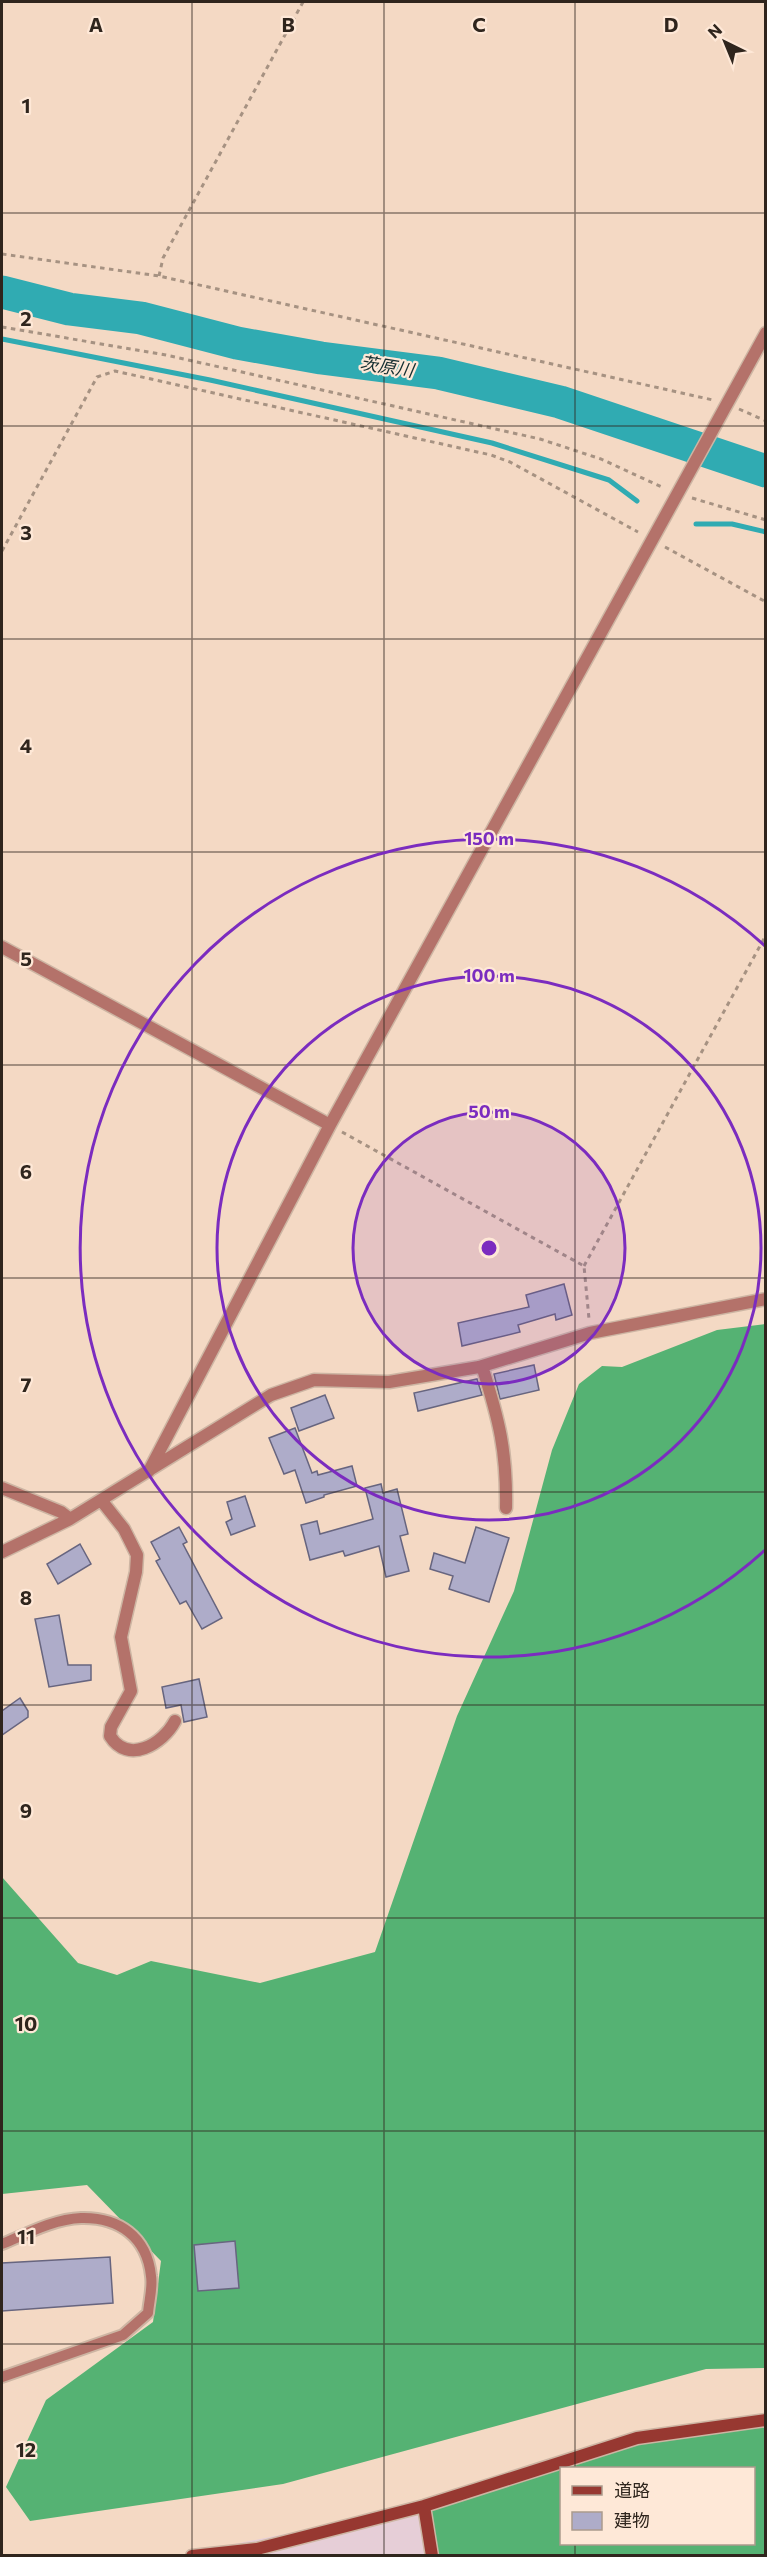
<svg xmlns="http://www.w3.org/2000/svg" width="767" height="2557" font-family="Commissioner,'Noto Sans JP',sans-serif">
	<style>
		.industrial { fill: #e6ced7 }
		.forest { fill: #55b273; fill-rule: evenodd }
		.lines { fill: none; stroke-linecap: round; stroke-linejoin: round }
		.stream { stroke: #30abb2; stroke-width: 5 }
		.river { stroke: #30abb2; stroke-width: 33 }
		.building { fill: #aeacc9; stroke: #67657f; stroke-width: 1.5 }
		.lane-casing { stroke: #cdb5a3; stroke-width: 14 }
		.street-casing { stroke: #cdb5a3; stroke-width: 15 }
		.secondary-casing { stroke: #cdb5a3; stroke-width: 15 }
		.path { stroke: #a69282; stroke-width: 3; stroke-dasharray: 4.5 4.5; stroke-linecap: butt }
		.lane { stroke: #b4726a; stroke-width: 10 }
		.street { stroke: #b4726a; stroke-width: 12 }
		.secondary { stroke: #973831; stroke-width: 12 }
		.grid { fill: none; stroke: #2f251d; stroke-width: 1.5; stroke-opacity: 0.55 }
		.ring { fill: none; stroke: #7b2cbf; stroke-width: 3 }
		.labels { text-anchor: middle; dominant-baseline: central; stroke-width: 4.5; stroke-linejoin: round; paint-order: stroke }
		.water-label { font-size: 18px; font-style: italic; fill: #152f31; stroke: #fee8d7 }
		.grid-label { font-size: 20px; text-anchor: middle; font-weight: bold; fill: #2f251d; stroke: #fee8d7; stroke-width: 4.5; stroke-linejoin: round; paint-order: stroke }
		.centre { fill: #7b2cbf; stroke: #fee8d7; stroke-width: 3 }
		.ring-label { font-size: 18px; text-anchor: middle; font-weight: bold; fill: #7b2cbf; stroke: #fee8d7; stroke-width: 4.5; stroke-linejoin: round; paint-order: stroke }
	</style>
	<rect width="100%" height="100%" fill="#f4d9c4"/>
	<path class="industrial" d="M424 2506 432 2556H175Z"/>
	<path class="forest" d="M765 1324V2368L706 2369 283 2484 30 2521 6 2487 46 2400 153 2322 161 2261 87 2185 2 2194V1877L78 1963 117 1975 151 1961 260 1983 375 1952 457 1716 514 1591 552 1450 579 1384 602 1366 622 1367 717 1330Z
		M765 2420V2555H432L424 2506 637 2438ZM562 2468H754V2544H562Z"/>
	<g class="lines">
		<path class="stream" d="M2 339 210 380 492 443 609 480 637 501
			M696 524H732L766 532"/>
		<path class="river" d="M2 292 69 309 141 318 237 343 321 358 438 373 560 402 766 471"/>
	</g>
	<path class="building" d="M564 1284 572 1315 556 1320 555 1314 518 1325 520 1332 462 1346 458 1323 529 1307 526 1295Z
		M534 1365 539 1390 500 1399 494 1374Z
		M477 1379 482 1395 418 1411 414 1393Z
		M325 1395 334 1418 299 1431 291 1408Z
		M295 1428 312 1473 317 1471 318 1475 352 1466 357 1486 324 1495V1497L306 1503 295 1470 284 1474 269 1438Z
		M381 1484 383 1493 397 1489 408 1534 400 1536 409 1571 386 1577 379 1546 345 1556 343 1551 310 1560 301 1525 317 1521 320 1534 373 1519 365 1488Z
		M245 1496 255 1526 231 1535 226 1522 232 1519 227 1502Z
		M179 1527 187 1542 183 1544 222 1618 202 1629 186 1601 180 1604 156 1561 160 1559 151 1542Z
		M476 1527 509 1538 489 1602 449 1589 453 1576 430 1569 434 1553 465 1563Z
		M80 1544 91 1564 58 1584 47 1564Z
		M59 1615 68 1665H91V1680L49 1687 35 1619Z
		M199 1679 207 1717 184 1722 181 1705 166 1708 162 1687Z
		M20 1698 28 1711V1717L2 1735V1711Z
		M235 2241 239 2288 198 2291 194 2245Z
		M110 2257 113 2303 2 2311V2263Z"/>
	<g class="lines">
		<defs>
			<path id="lane" d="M2 2244C26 2234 54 2219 81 2218 119 2217 147 2237 151 2276 153 2287 149 2301 148 2313L123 2335 2 2377"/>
			<path id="street" d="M2 947 330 1125
				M482 1366C499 1420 507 1451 506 1508
				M149 1471 330 1125 766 333
				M2 1488 61 1512 70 1519
				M101 1500 124 1529 137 1555 136 1572 121 1637 131 1691 111 1727 110 1736C128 1765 163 1744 175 1721
				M2 1552 70 1519 271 1395 314 1380 389 1382 479 1367 590 1333 766 1299"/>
			<path id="secondary" d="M424 2506 432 2556
				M192 2556 257 2549 424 2506 637 2438 766 2420"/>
		</defs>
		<use href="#lane" class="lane-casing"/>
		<use href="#street" class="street-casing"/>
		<use href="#secondary" class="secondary-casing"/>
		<path class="path" d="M2 254 159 276 713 400
			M159 276 163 258 303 2
			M2 327 166 355 540 439 601 459 664 488
			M739 409 766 421
			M692 498 766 520
			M665 547 766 602
			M2 551 97 377 115 371 491 455 510 462 638 532
			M342 1132 584 1266 589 1319
			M584 1266 766 935"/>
		<use href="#lane" class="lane"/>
		<use href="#street" class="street"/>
		<use href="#secondary" class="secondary"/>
	</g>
	<path class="grid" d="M192 2V2556M384 2V2556M575 2V2468M2 213H766M2 426H766M2 639H766M2 852H766M2 1065H766M2 1278H766M2 1492H766M2 1705H766M2 1918H766M2 2131H766M2 2344H766M575 2544V2556"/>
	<circle cx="489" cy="1248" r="136" fill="#7b2cbf" fill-opacity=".12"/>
	<g class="ring">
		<circle cx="489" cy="1248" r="136"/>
		<circle cx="489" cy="1248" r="272"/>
		<path d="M765 1550A409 409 0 1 1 765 946"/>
	</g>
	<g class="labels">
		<g class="water-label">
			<text transform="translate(387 366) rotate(9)">茨原川</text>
		</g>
	</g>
	<g class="grid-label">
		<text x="96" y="32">A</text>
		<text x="288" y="32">B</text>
		<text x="479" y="32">C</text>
		<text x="671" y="32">D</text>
		<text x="26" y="113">1</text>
		<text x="26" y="326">2</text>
		<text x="26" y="540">3</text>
		<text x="26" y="753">4</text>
		<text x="26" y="966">5</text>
		<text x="26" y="1179">6</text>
		<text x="26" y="1392">7</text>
		<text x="26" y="1605">8</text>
		<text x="26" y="1818">9</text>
		<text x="26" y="2031">10</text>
		<text x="26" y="2244">11</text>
		<text x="26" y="2457">12</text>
	</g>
	<circle cx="489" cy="1248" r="9" class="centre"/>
	<g class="ring-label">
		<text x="489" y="845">150 m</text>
		<text x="489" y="982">100 m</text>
		<text x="489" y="1118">50 m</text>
	</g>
	<rect width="767" height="2557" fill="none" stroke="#2f251d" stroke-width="6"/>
	<rect x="560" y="2467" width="195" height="78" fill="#fee8d7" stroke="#ab9a8d" stroke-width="1.5"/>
	<rect x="572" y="2486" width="30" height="9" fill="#973831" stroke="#ab9a8d" stroke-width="1.5"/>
	<text x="614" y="2497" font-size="18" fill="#2f251d">道路</text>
	<rect x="572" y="2512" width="30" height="18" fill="#aeacc9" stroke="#ab9a8d" stroke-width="1.5"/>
	<text x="614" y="2527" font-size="18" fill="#2f251d">建物</text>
	<g transform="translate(725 42) rotate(317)" stroke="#fee8d7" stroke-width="4.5" paint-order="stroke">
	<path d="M0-4.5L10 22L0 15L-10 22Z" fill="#2f251d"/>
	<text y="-9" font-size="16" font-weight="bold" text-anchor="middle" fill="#2f251d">N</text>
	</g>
</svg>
